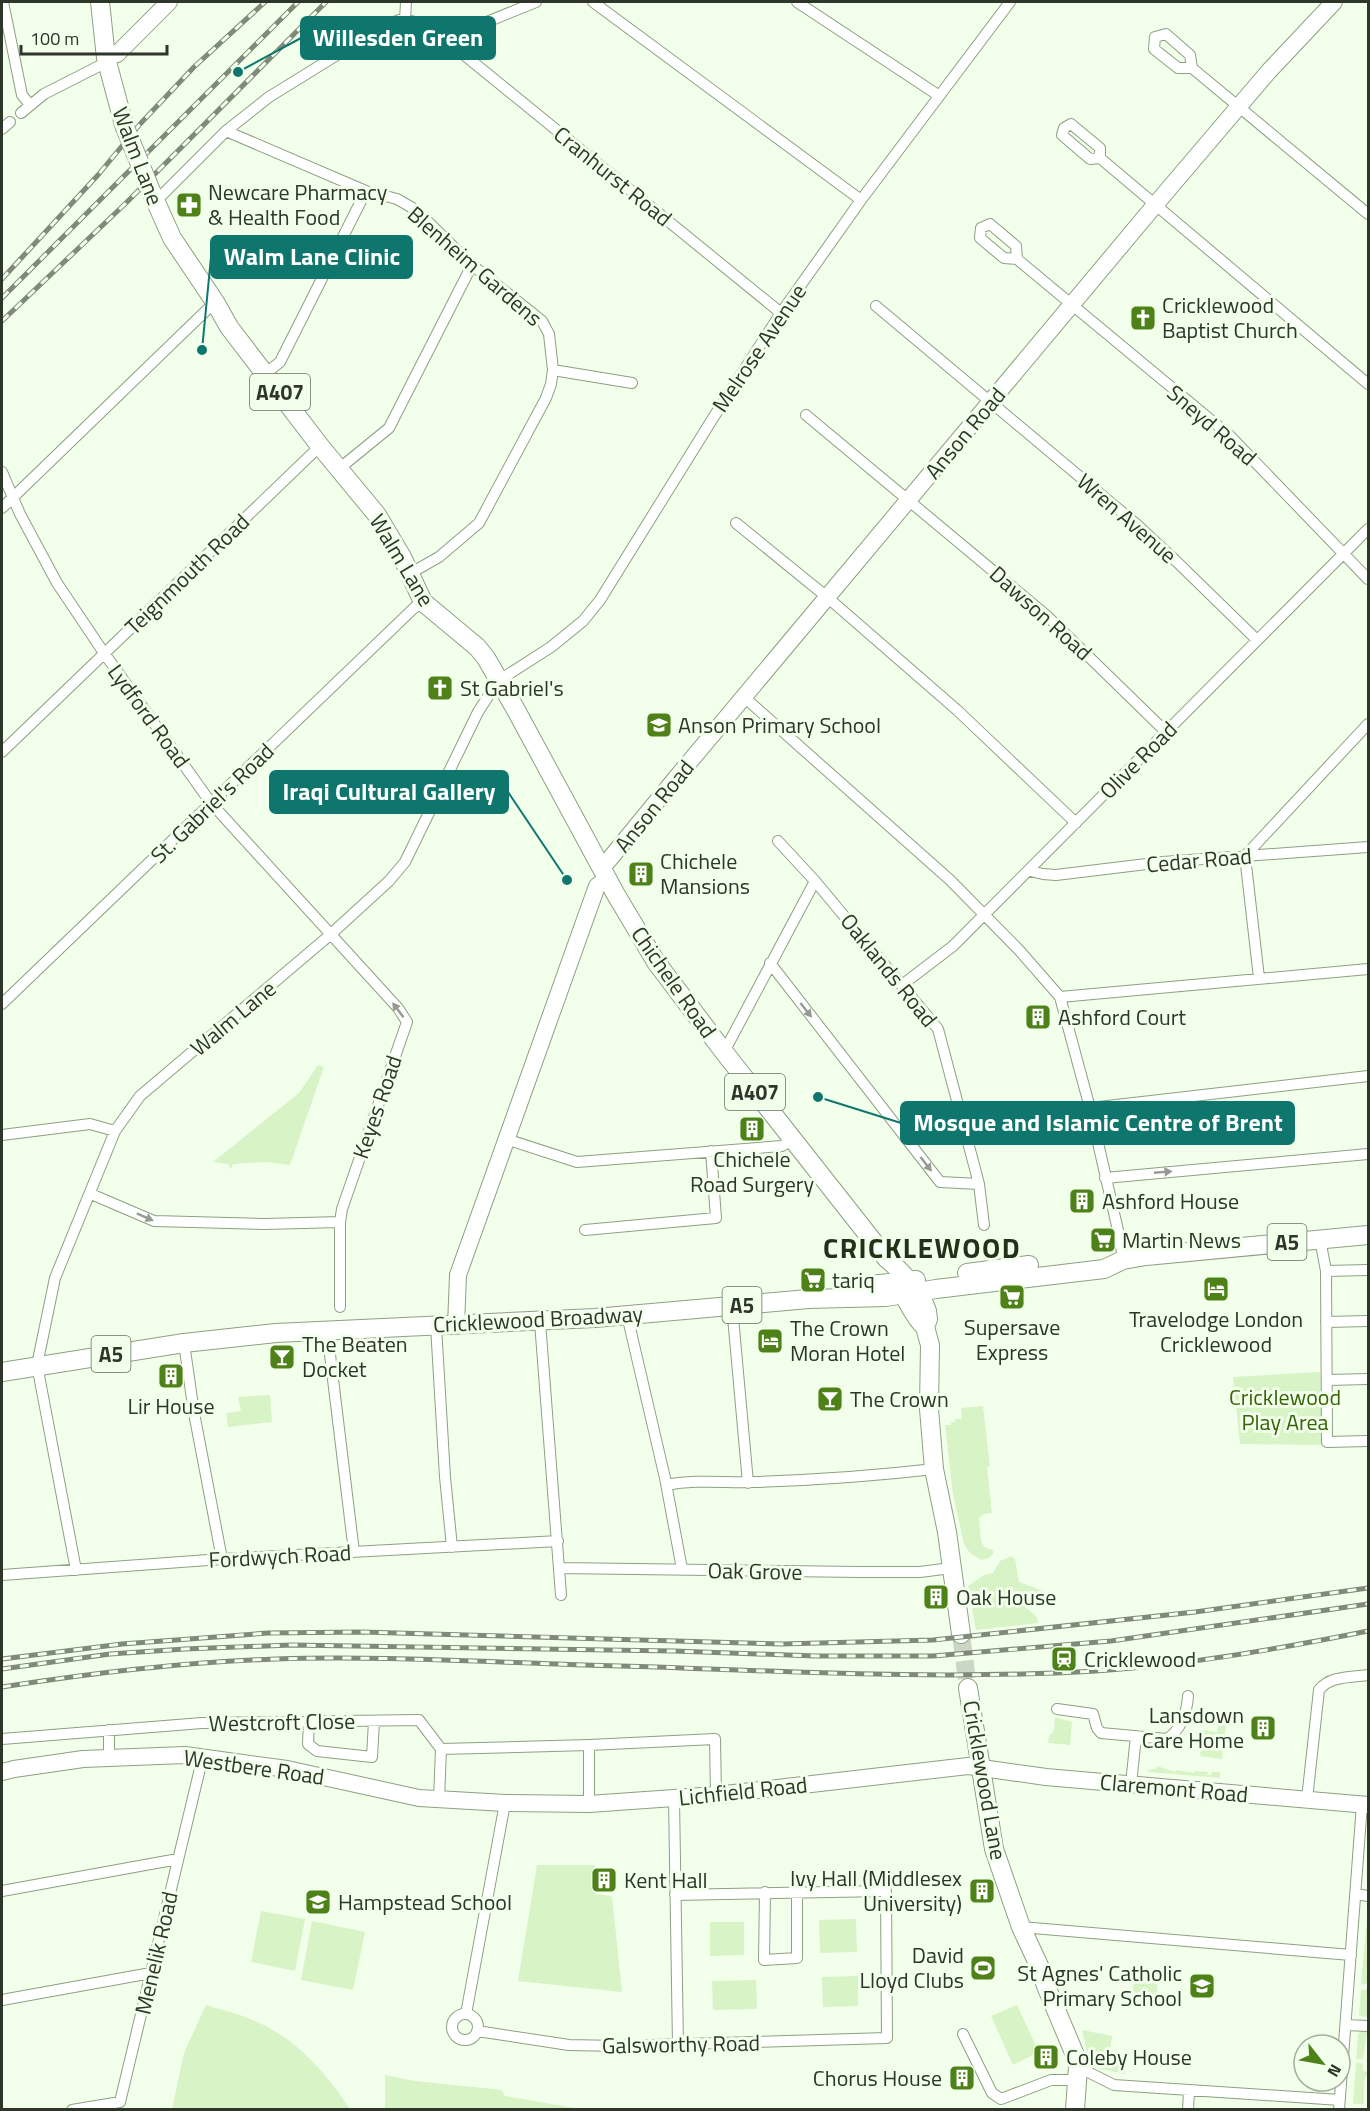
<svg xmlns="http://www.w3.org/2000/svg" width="1370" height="2111" font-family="'Titillium Web',sans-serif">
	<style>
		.green { fill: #d8f3c6 }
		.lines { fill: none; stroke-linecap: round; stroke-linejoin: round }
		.primary-tunnel { stroke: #cbd7c4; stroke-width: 18; stroke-dasharray: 18 9; stroke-linecap: butt }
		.street-casing { stroke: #8da082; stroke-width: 12 }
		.secondary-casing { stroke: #8da082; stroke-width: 18 }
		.primary-casing { stroke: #8da082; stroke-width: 20 }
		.street { stroke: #fff; stroke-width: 10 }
		.secondary { stroke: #fff; stroke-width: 16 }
		.primary { stroke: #fff; stroke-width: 18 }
		.rail-casing { stroke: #80897a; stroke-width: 5 }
		.rail { stroke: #f2ffeb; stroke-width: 3; stroke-dasharray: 9; stroke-linecap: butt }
		.primary-bridge-casing { stroke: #8da082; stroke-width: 20; stroke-linecap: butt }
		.primary-bridge { stroke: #fff; stroke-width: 18 }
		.oneway { fill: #969a94 }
		.labels { text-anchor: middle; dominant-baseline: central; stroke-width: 6; stroke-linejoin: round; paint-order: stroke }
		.shield { fill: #f2ffeb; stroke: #697263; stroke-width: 1.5 }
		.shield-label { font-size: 21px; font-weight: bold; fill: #2e3529 }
		.street-label { font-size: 22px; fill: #2e3529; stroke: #f2ffeb }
		.poi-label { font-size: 22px; fill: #2e3529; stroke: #f2ffeb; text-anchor: start }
		.park-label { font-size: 22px; fill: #376207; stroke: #f2ffeb }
		.district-label { font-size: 28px; font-weight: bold; letter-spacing: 1.5px; fill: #223117; stroke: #f2ffeb }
		.leader { fill: none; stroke: #0f766e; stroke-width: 2 }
		.callout-dot { fill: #0f766e; stroke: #f2ffeb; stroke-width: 2 }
		.callout { fill: #0f766e; stroke: #0f766e; stroke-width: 2 }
		.callout-label { font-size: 24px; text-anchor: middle; font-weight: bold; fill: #fff }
	</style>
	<rect width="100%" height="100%" fill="#f2ffeb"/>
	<path class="green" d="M318 1065 324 1067 290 1165 266 1162 233 1164 231 1169 228 1164 213 1162 299 1093Z
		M1320 1372 1322 1445 1240 1444 1233 1377Z
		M270 1395 272 1422 228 1427 226 1413 241 1411 238 1397Z
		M983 1406 990 1466 987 1467 992 1513 984 1514 979 1518 981 1541 984 1547 993 1550V1554L989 1558 981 1560 970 1553 964 1544 953 1494 945 1425H951V1422H955V1419H962L961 1408Z
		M1012 1556 1015 1559 1019 1582 1043 1591 1040 1595 1026 1597 1023 1605 1037 1617 1038 1623 976 1630 968 1586 984 1575 993 1573 1000 1561Z
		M1055 1717 1072 1722 1070 1745 1048 1743 1049 1736 1054 1731Z
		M1218 1722 1226 1723 1222 1759 1200 1756 1203 1739 1201 1738 1202 1730 1217 1732Z
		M1157 1766 1176 1772V1770L1194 1773V1771L1208 1772 1207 1775H1211L1212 1772H1220V1778L1149 1772 1147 1770 1156 1769Z
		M537 1865H595V1894L612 1896 622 1992 518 1981Z
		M1368 1907V1983L1361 1985Z
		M261 1911 305 1919 295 1971 251 1962Z
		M856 1919 857 1952 820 1953 819 1920Z
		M312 1921 365 1932 353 1990 301 1980Z
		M710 1922H744V1955L710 1956Z
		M1135 1967 1159 1969 1156 2000 1132 1998Z
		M858 1976V2006L823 2007 822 1977Z
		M756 1980 757 2009 713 2010 712 1981Z
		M1366 1988H1368L1367 2017 1359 2016 1361 1990H1366Z
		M206 2005C222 2010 240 2014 255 2021 297 2039 326 2073 350 2109H172L184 2053Z
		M1017 2005 1039 2052 1013 2065 991 2016Z
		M1082 2030 1112 2036 1108 2061 1125 2063V2074C1117 2072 1109 2071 1101 2069 1086 2064 1086 2043 1082 2030Z
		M1363 2030 1367 2032 1363 2059H1356L1358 2034Z
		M1356 2062 1363 2064V2071L1368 2072 1364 2081V2104H1353Z
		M385 2075 415 2081 502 2090 505 2096 580 2109H385Z"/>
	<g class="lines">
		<path class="primary-tunnel" d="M961 1634 968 1688"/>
		<defs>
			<path id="street" d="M3 2 22 95 30 105
				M593 2 861 200
				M797 2 938 95
				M405 20 406 2
				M445 39 536 2
				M1192 68H1178L1154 49 1155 37 1166 34 1190 55 1192 68 1368 214
				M21 113 44 94 107 62
				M2 129 10 122
				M226 131 366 191 397 199 416 210 472 265 542 321 549 334 553 370 551 384 546 398 479 523 439 557 409 574
				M1100 158V148L1071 124 1064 128 1062 135 1090 159 1100 158 1368 384
				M155 202 226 131 269 97 371 34 392 23 399 20 411 21 430 27 781 313
				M1017 259 1016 246 990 224 981 228 980 238 1004 258 1017 259 1229 435 1368 579
				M876 306 1135 523 1176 561 1257 640
				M553 370 632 383
				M266 373 280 362 288 346 366 191
				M806 415 1046 615 1166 732
				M340 468 389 428 472 265
				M2 472 20 514 57 583 104 653 211 803 398 1008 407 1022 342 1209 340 1222V1307
				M2 508 215 302
				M736 523 827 597 957 710 1076 823
				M744 697 950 880 1019 950 1060 997 1090 1108 1120 1239 1123 1260
				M2 752 320 446
				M778 841 815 881 938 1029 979 1184 984 1225
				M1030 871 1043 874 1056 875 1163 862 1368 847
				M770 963 940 1182 979 1184
				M1259 978 1245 856 1368 724
				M902 985 953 946 1368 529
				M1060 997 1368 969
				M2 1004 414 608 423 602
				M724 1052 815 881
				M1090 1108 1368 1076
				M2 1135 90 1124 115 1131
				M506 1139 577 1162 782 1146 793 1139
				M1105 1178 1368 1154
				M91 1194 154 1221 264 1224 340 1222
				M585 1230 716 1218 711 1151
				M1320 1239 1326 1271 1327 1442 1368 1441
				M1326 1271 1368 1270
				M732 1306 748 1483
				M627 1315 665 1478 682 1569
				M540 1322 561 1595
				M1326 1322 1368 1321
				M436 1326 445 1477 452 1547
				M327 1330 354 1552
				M184 1343 194 1413 222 1559
				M1327 1380 1368 1379
				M667 1485C695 1479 725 1483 754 1482 815 1480 874 1476 934 1469
				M559 1568 861 1572H920L951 1568
				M76 1570 37 1365 55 1278 115 1131 140 1096 330 935 389 881 405 862 478 712 498 681 551 647 583 621 600 600 713 418 781 313 861 200 1010 2
				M2 1575 222 1559 558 1541
				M1057 1709 1093 1714 1097 1728 1101 1733 1167 1739C1181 1730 1187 1712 1188 1696
				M309 1721 308 1744 317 1751 372 1757 374 1721
				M2 1739 202 1723 419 1720 441 1749 589 1745 715 1739 716 1795
				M589 1745V1795
				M109 1758V1730
				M1131 1784 1136 1736
				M674 1799 678 2045
				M1307 1799 1319 1690C1329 1676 1352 1677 1368 1675
				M439 1800 441 1749
				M2 1891 178 1859
				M765 1892 764 1960 797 1958V1892
				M1356 1894 1368 1896
				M1021 1927 1351 1955
				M2 2000 151 1973
				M466 2014 505 1803
				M452 2027a13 13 0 1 1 26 0a13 13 0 1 1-26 0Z
				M1346 2025 1368 2026
				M477 2031 569 2045 618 2046 887 2038 886 1891 675 1895
				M963 2034 992 2093 1001 2099 1051 2080H1077
				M1078 2067 1114 2085 1340 2100
				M72 2110 120 2102 203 1756
				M1188 2110 1189 2091
				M1339 2110 1362 1804"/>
			<path id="secondary" d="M106 58 117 54 169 2
				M601 867 608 861 676 778 1155 205 1269 71 1334 2
				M456 1326 458 1275 597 886 607 879
				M2 1772 14 1769 83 1759 185 1755 287 1769 419 1798 505 1803 589 1804 716 1795 968 1766 1046 1777 1368 1805"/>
			<path id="primary" d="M100 2 106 58 124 125
				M151 191 172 238 215 302 229 327 320 446 377 515 402 557 423 602 477 647 486 658 516 710 615 893 656 962 724 1052 887 1259 892 1263 919 1291 927 1311 928 1319 925 1327 930 1345 929 1409 934 1469 947 1532 961 1634
				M967 1273 1029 1265
				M896 1285C908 1298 912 1316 925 1327
				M858 1289 871 1285 916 1280
				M2 1372 184 1343 276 1333 595 1318 808 1299 886 1297 936 1289 1104 1269 1123 1260 1146 1256 1368 1235
				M968 1688 994 1849 1021 1927 1041 1970 1046 1986 1075 2055 1078 2067 1075 2110"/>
		</defs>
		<use href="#street" class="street-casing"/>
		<use href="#secondary" class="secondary-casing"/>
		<use href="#primary" class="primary-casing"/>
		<use href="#street" class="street"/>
		<use href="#secondary" class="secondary"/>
		<use href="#primary" class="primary"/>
		<defs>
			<path id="rail" d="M2 279 98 175 141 123 194 67 265 2
				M2 298 298 2
				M2 321 126 203 326 2
				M2 1659 122 1644 268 1633 362 1632 782 1644 933 1640 1195 1612 1368 1588
				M2 1669 110 1654 185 1649 291 1645 674 1651 815 1656H933L1111 1641 1368 1604
				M2 1687C92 1673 184 1662 276 1659 370 1656 464 1661 558 1664 600 1666 641 1666 682 1668 820 1673 958 1679 1096 1671 1187 1665 1279 1649 1368 1631"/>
		</defs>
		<use href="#rail" class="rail-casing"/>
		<use href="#rail" class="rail"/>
		<defs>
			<path id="primary-bridge" d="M124 125 151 191"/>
		</defs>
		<use href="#primary-bridge" class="primary-bridge-casing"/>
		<use href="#primary-bridge" class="primary-bridge"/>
	</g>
	<defs><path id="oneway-solid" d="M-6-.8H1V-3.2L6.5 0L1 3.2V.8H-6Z" transform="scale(1.5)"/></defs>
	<g class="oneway">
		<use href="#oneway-solid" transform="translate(398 1010) rotate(-127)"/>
		<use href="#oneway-solid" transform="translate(806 1010) rotate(52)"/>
		<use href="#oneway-solid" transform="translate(926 1164) rotate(52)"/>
		<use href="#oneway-solid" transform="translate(1163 1172) rotate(-5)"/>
		<use href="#oneway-solid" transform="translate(145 1217) rotate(24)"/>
	</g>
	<defs>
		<symbol id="pharmacy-square" viewBox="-11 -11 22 22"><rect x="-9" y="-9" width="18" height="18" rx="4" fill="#4e8219" stroke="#f2ffeb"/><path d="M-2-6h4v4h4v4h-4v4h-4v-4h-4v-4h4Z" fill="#fff"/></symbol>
		<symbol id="church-square" viewBox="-11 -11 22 22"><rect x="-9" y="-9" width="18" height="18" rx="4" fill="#4e8219" stroke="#f2ffeb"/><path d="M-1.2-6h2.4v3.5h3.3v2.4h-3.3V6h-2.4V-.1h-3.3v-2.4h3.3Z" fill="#fff"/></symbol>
		<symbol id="school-square" viewBox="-11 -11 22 22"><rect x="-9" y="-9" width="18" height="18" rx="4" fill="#4e8219" stroke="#f2ffeb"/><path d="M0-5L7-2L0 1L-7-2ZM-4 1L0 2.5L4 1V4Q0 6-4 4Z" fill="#fff"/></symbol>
		<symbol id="building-square" viewBox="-11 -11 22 22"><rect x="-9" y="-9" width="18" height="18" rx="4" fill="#4e8219" stroke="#f2ffeb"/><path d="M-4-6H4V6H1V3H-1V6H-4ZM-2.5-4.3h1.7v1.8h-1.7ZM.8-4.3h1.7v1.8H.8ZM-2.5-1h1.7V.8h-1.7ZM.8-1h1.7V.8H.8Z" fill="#fff"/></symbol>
		<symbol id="supermarket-square" viewBox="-11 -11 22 22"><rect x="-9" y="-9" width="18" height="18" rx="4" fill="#4e8219" stroke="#f2ffeb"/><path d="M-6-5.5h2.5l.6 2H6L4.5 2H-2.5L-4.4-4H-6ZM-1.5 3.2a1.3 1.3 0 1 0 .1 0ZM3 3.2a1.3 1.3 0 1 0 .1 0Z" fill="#fff"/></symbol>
		<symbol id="hotel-square" viewBox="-11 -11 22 22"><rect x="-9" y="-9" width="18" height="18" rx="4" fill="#4e8219" stroke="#f2ffeb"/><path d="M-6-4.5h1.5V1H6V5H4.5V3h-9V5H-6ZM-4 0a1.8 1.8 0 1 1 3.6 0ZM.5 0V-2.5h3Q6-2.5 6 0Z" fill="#fff"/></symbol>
		<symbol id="bar-square" viewBox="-11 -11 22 22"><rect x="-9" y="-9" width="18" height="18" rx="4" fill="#4e8219" stroke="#f2ffeb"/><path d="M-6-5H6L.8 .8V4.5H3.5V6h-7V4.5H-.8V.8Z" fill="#fff"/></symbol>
		<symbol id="station-square" viewBox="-11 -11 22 22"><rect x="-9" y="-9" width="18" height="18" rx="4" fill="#4e8219" stroke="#f2ffeb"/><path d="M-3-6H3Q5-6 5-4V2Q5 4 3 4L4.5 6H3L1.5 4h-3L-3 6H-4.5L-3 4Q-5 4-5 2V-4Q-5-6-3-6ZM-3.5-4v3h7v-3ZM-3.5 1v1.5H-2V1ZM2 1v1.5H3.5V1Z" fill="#fff"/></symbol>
		<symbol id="stadium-square" viewBox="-11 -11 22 22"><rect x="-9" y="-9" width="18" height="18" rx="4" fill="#4e8219" stroke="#f2ffeb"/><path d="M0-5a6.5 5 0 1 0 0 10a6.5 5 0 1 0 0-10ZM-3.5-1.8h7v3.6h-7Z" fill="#fff"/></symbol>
	</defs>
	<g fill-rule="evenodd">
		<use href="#pharmacy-square" x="174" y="190" width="30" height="30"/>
		<use href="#church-square" x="1128" y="303" width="30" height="30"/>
		<use href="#church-square" x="425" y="673" width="30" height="30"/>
		<use href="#school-square" x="644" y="710" width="30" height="30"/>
		<use href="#building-square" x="626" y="859" width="30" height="30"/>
		<use href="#building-square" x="1023" y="1002" width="30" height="30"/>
		<use href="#building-square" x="737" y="1114" width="30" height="30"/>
		<use href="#building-square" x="1067" y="1186" width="30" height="30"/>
		<use href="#supermarket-square" x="1088" y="1225" width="30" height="30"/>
		<use href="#supermarket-square" x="798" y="1265" width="30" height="30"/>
		<use href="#hotel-square" x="1201" y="1274" width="30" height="30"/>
		<use href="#supermarket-square" x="997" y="1282" width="30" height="30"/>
		<use href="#hotel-square" x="755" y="1326" width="30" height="30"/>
		<use href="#bar-square" x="267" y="1342" width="30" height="30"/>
		<use href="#building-square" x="156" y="1361" width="30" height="30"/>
		<use href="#bar-square" x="815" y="1384" width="30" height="30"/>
		<use href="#building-square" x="921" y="1582" width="30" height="30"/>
		<use href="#station-square" x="1049" y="1644" width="30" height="30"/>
		<use href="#building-square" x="1248" y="1713" width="30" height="30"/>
		<use href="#building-square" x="589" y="1865" width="30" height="30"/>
		<use href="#building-square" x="967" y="1876" width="30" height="30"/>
		<use href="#school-square" x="303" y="1887" width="30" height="30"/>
		<use href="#stadium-square" x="968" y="1953" width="30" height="30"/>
		<use href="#school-square" x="1187" y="1971" width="30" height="30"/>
		<use href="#building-square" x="1031" y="2042" width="30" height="30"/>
		<use href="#building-square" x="947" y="2063" width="30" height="30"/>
	</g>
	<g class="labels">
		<g class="shield">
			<rect x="250" y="374" width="60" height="36" rx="4.5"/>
			<rect x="725" y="1074" width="60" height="36" rx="4.5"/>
			<rect x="1267.5" y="1224" width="39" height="36" rx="4.5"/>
			<rect x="722.5" y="1287" width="39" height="36" rx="4.5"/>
			<rect x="91.5" y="1336" width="39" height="36" rx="4.5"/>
		</g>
		<g class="shield-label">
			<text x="280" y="392">A407</text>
			<text x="755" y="1092">A407</text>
			<text x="1287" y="1242">A5</text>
			<text x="742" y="1305">A5</text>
			<text x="111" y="1354">A5</text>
		</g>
		<g class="street-label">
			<text transform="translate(138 156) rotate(69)">Walm Lane</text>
			<text transform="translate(613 176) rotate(39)">Cranhurst Road</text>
			<text transform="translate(475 266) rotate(41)">Blenheim Gardens</text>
			<text transform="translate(759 348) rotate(-56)">Melrose Avenue</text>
			<text transform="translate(1212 425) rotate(41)">Sneyd Road</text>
			<text transform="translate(965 433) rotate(-50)">Anson Road</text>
			<text transform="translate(1127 518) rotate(41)">Wren Avenue</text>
			<text transform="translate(402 560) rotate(59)">Walm Lane</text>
			<text transform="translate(187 574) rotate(-44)">Teignmouth Road</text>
			<text transform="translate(1041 613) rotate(42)">Dawson Road</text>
			<text transform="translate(149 716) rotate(54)">Lydford Road</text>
			<text transform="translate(1138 760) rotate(-45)">Olive Road</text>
			<text transform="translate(212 803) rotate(-44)">St. Gabriel's Road</text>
			<text transform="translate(654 806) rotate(-51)">Anson Road</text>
			<text transform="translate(1199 860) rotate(-5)">Cedar Road</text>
			<text transform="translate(889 970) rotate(51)">Oaklands Road</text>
			<text transform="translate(674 982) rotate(55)">Chichele Road</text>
			<text transform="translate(233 1018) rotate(-40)">Walm Lane</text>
			<text transform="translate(377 1107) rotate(-71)">Keyes Road</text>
			<text transform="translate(538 1319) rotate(-3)">Cricklewood Broadway</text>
			<text transform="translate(280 1556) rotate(-3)">Fordwych Road</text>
			<text transform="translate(755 1571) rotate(1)">Oak Grove</text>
			<text transform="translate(282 1722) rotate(-1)">Westcroft Close</text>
			<text transform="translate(254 1767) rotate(8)">Westbere Road</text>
			<text transform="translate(985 1780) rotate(80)">Cricklewood Lane</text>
			<text transform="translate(1174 1788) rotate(5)">Claremont Road</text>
			<text transform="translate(743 1791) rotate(-6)">Lichfield Road</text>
			<text transform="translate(156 1953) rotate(-77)">Menelik Road</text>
			<text transform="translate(681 2044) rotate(-1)">Galsworthy Road</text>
		</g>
		<g class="poi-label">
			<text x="208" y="192">Newcare Pharmacy<tspan x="208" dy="25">&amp; Health Food</tspan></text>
			<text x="1162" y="305">Cricklewood<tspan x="1162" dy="25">Baptist Church</tspan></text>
			<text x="460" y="688">St Gabriel's</text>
			<text x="678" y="725">Anson Primary School</text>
			<text x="660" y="861">Chichele<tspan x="660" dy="25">Mansions</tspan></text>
			<text x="1058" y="1017">Ashford Court</text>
			<text x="752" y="1159" text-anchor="middle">Chichele<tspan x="752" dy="25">Road Surgery</tspan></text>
			<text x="1102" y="1201">Ashford House</text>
			<text x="1122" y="1240">Martin News</text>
			<text x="832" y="1280">tariq</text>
			<text x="1216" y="1319" text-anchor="middle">Travelodge London<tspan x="1216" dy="25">Cricklewood</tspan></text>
			<text x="1012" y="1327" text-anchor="middle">Supersave<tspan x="1012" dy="25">Express</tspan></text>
			<text x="790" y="1328">The Crown<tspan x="790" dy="25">Moran Hotel</tspan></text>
			<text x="302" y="1344">The Beaten<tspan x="302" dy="25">Docket</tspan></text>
			<text x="850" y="1399">The Crown</text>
			<text x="171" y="1406" text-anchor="middle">Lir House</text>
			<text x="956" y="1597">Oak House</text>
			<text x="1084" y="1659">Cricklewood</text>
			<text x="1244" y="1715" text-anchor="end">Lansdown<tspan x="1244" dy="25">Care Home</tspan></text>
			<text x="962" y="1878" text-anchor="end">Ivy Hall (Middlesex<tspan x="962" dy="25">University)</tspan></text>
			<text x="624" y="1880">Kent Hall</text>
			<text x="338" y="1902">Hampstead School</text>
			<text x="964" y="1955" text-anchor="end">David<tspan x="964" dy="25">Lloyd Clubs</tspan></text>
			<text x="1182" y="1973" text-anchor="end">St Agnes' Catholic<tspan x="1182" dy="25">Primary School</tspan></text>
			<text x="1066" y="2057">Coleby House</text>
			<text x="942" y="2078" text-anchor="end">Chorus House</text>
		</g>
		<g class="park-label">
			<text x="1285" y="1397">Cricklewood<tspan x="1285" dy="25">Play Area</tspan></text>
		</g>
		<g class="district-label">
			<text x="922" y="1247">CRICKLEWOOD</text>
		</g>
	</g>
	<path class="leader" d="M238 72L301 38M202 350L211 257M567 880L508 792M818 1097L901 1123"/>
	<g class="callout-dot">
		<circle cx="238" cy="72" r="6"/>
		<circle cx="202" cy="350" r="6"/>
		<circle cx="567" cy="880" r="6"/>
		<circle cx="818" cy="1097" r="6"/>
	</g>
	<g class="callout">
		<rect x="301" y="17" width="194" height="42" rx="6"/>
		<rect x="211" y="236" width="201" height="42" rx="6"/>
		<rect x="270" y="771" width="238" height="42" rx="6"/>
		<rect x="901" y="1102" width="393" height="42" rx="6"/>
	</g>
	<g class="callout-label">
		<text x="398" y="46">Willesden Green</text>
		<text x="312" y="265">Walm Lane Clinic</text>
		<text x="389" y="800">Iraqi Cultural Gallery</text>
		<text x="1098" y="1131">Mosque and Islamic Centre of Brent</text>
	</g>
	<rect width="1370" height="2111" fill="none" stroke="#2e3529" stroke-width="6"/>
	<g transform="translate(1322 2063) rotate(121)"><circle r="28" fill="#f2ffeb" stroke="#a4ae9d" stroke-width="1.5"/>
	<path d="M0-4.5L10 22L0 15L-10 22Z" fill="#4e8219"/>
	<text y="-9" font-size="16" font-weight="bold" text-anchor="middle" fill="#2e3529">N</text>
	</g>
	<path d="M21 45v9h146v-9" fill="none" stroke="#2e3529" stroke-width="3"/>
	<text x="30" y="45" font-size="18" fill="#2e3529" stroke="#f2ffeb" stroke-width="4.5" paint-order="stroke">100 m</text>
</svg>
